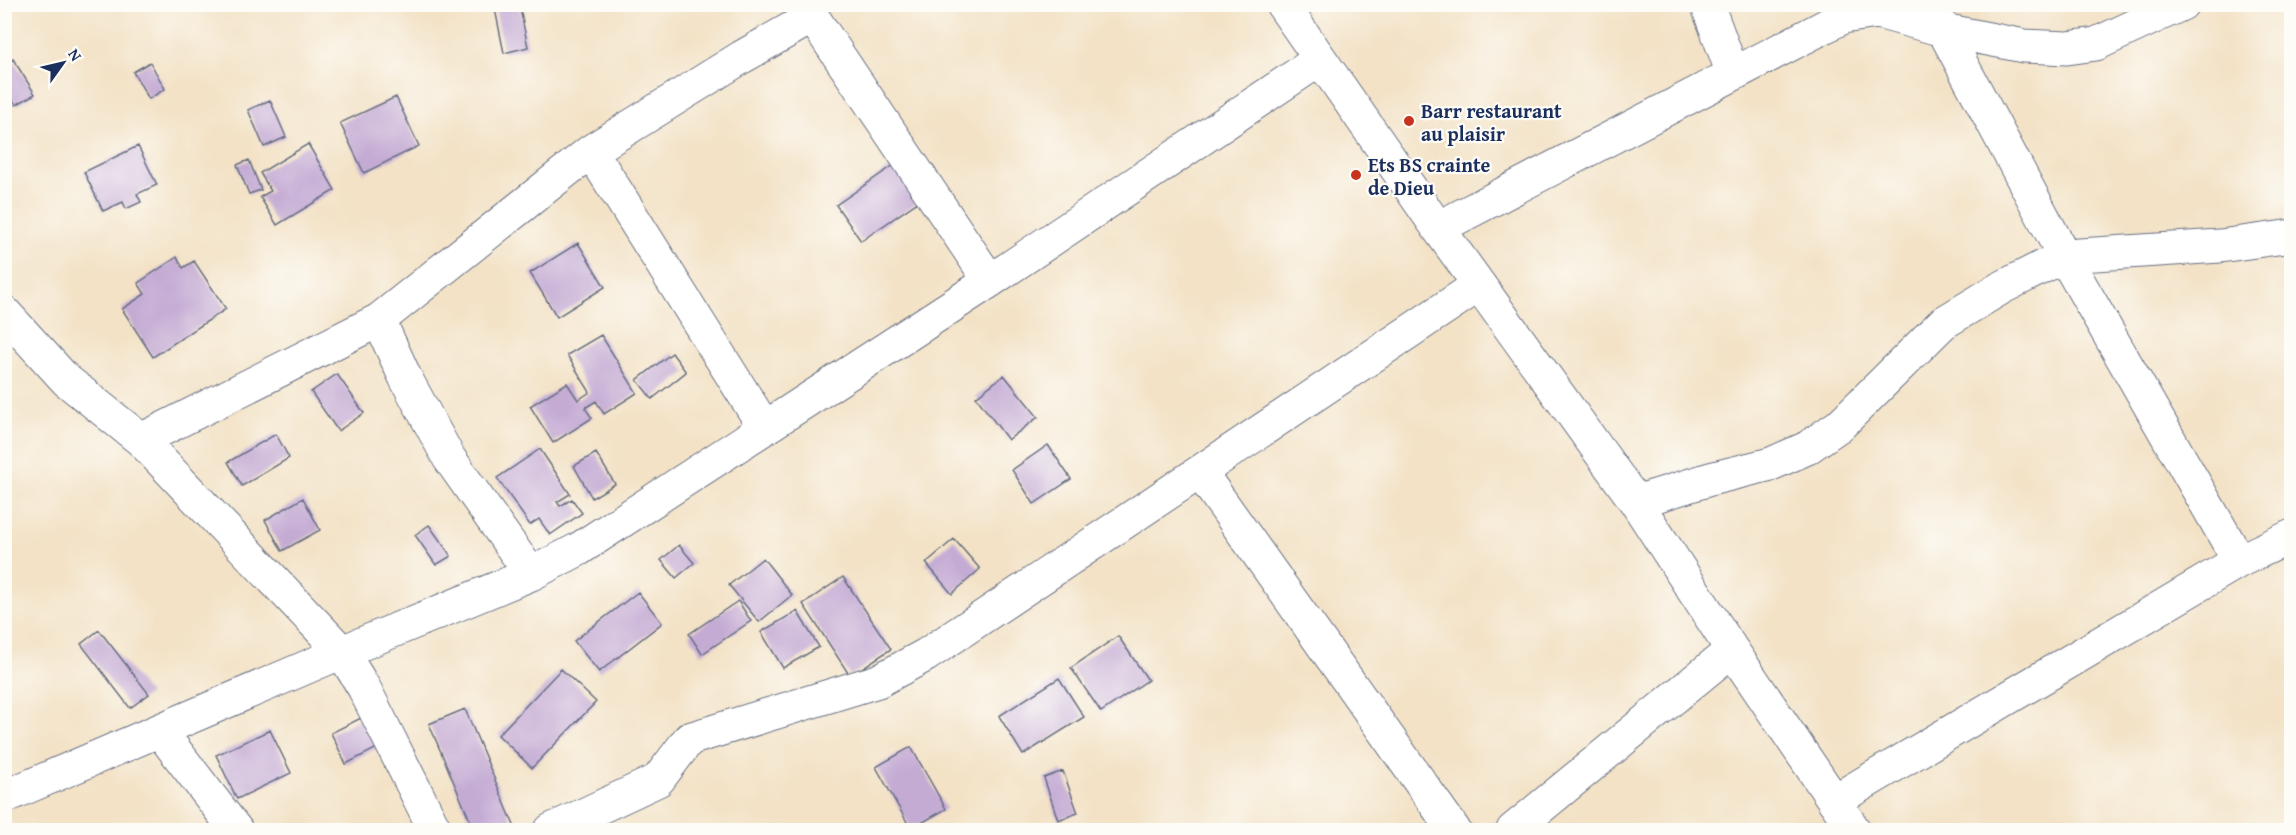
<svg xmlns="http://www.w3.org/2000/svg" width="2296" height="835" font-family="'Gentium Book Plus',serif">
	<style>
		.building { fill: #c4abd4 }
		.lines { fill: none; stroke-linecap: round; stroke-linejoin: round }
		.minor-casing { stroke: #676e82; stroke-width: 35 }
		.minor { stroke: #fff; stroke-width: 33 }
		.poi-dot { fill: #c8321e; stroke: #fdfcf7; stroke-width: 2 }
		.labels { text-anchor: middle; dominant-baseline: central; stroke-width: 4.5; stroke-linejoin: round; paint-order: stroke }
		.poi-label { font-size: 20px; font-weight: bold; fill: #1b2f5e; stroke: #fdfcf7; text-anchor: start }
	</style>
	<rect width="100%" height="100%" fill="#fdfcf7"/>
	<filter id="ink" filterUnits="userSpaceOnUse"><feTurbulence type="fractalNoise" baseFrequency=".0167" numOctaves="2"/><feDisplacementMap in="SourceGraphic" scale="12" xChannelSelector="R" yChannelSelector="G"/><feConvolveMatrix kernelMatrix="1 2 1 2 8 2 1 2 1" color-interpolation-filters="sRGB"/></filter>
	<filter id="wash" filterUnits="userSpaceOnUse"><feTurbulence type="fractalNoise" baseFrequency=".008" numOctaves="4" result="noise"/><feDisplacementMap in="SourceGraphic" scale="24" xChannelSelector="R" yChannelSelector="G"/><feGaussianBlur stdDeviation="1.35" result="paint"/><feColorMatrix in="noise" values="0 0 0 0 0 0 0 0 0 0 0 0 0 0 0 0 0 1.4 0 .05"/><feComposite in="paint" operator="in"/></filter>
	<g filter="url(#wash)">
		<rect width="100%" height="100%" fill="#f3e2c6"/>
		<g id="blocks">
			<path class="building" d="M494 4H519L528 47 504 53Z
				M13 59 35 94 16 105 4 86V64Z
				M150 62 165 89 149 99 133 72Z
				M396 97 419 146 364 173 340 123Z
				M270 100 286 137 264 147 248 110Z
				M308 144 335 190 277 225 260 197 271 191 260 173Z
				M138 146 157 185 137 194 141 202 126 209 123 202 103 211 84 172Z
				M249 160 261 190 249 194 237 165Z
				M894 165 919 201 861 241 836 205Z
				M578 243 605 287 557 317 530 273Z
				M177 257 183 268 194 261 226 309 153 357 122 309 145 294 138 283Z
				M601 335 637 393 604 414 596 401 585 408 592 418 553 443 530 406 567 383 578 400 590 392 567 355Z
				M672 353 686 372 652 399 637 380Z
				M337 374 364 413 338 431 311 392Z
				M1004 375 1038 417 1008 440 976 397Z
				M276 434 289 458 242 486 228 462Z
				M1048 445 1071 479 1034 504 1012 470Z
				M540 449 570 494 557 502 560 506 572 499 582 513 550 535 539 519 530 525 497 478Z
				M596 453 615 484 592 498 574 466Z
				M303 498 320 530 282 551 265 520Z
				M429 525 451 556 436 565 415 535Z
				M954 539 980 569 952 594 926 563Z
				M679 545 694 563 676 578 661 560Z
				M763 558 792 595 759 622 729 585Z
				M843 577 891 649 850 676 803 604Z
				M638 592 662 623 599 672 574 641Z
				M738 601 751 621 702 654 689 634Z
				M797 611 819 647 783 668 761 632Z
				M99 630 149 694 130 708 81 644Z
				M1118 636 1148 680 1101 712 1071 668Z
				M561 669 596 702 532 768 498 735Z
				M1059 678 1084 717 1023 755 999 716Z
				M465 709 516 830H474L429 724Z
				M369 714 385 744 346 764 331 733Z
				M270 730 291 773 237 799 216 755Z
				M911 747 946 809 911 829 876 767Z
				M1063 771 1078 813 1058 820 1044 778Z"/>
		</g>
	</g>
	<g filter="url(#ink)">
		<use href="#blocks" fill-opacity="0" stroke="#676e82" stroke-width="1.5"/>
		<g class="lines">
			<defs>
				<path id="minor" d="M804 4 990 281
					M1282 4 1438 228 1636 502 1732 650 1854 830
					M1707 4 1733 74
					M1937 18 2064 256 2239 561
					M591 151 765 428
					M1438 228 1843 17 1878 12 1943 30 2024 46 2067 48 2096 44 2182 4
					M4 312 66 380 141 440 342 652 364 688 435 830
					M379 320 405 377 449 458 531 574
					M141 440 379 320 591 151 742 57 812 17
					M1200 472 1454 830
					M1636 502 1710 479 1771 464 1807 448 1840 425 1943 323 2001 288 2064 256 2220 246 2292 236
					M160 731 236 830
					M4 797 342 652 531 574 579 549 990 281 1319 60
					M1834 801 2239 561 2292 536
					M551 830 658 780 689 739 878 681 926 655 1479 285
					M1513 830 1732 650"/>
			</defs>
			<use href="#minor" class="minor-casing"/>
			<use href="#minor" class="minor"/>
		</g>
	</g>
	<g class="poi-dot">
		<circle cx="1409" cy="121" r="6"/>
		<circle cx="1356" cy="175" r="6"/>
	</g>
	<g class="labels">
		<g class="poi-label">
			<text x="1421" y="110">Barr restaurant<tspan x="1421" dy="23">au plaisir</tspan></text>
			<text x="1368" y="164">Ets BS crainte<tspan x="1368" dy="23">de Dieu</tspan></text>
		</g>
	</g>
	<rect width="2296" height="835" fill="none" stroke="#fdfcf7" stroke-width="24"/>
	<g transform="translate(63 63) rotate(56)" stroke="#fdfcf7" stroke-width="4.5" paint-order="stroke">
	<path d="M0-4.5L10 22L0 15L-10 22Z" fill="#1b2f5e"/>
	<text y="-9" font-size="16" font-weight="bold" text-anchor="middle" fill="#1b2f5e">N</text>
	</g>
</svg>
